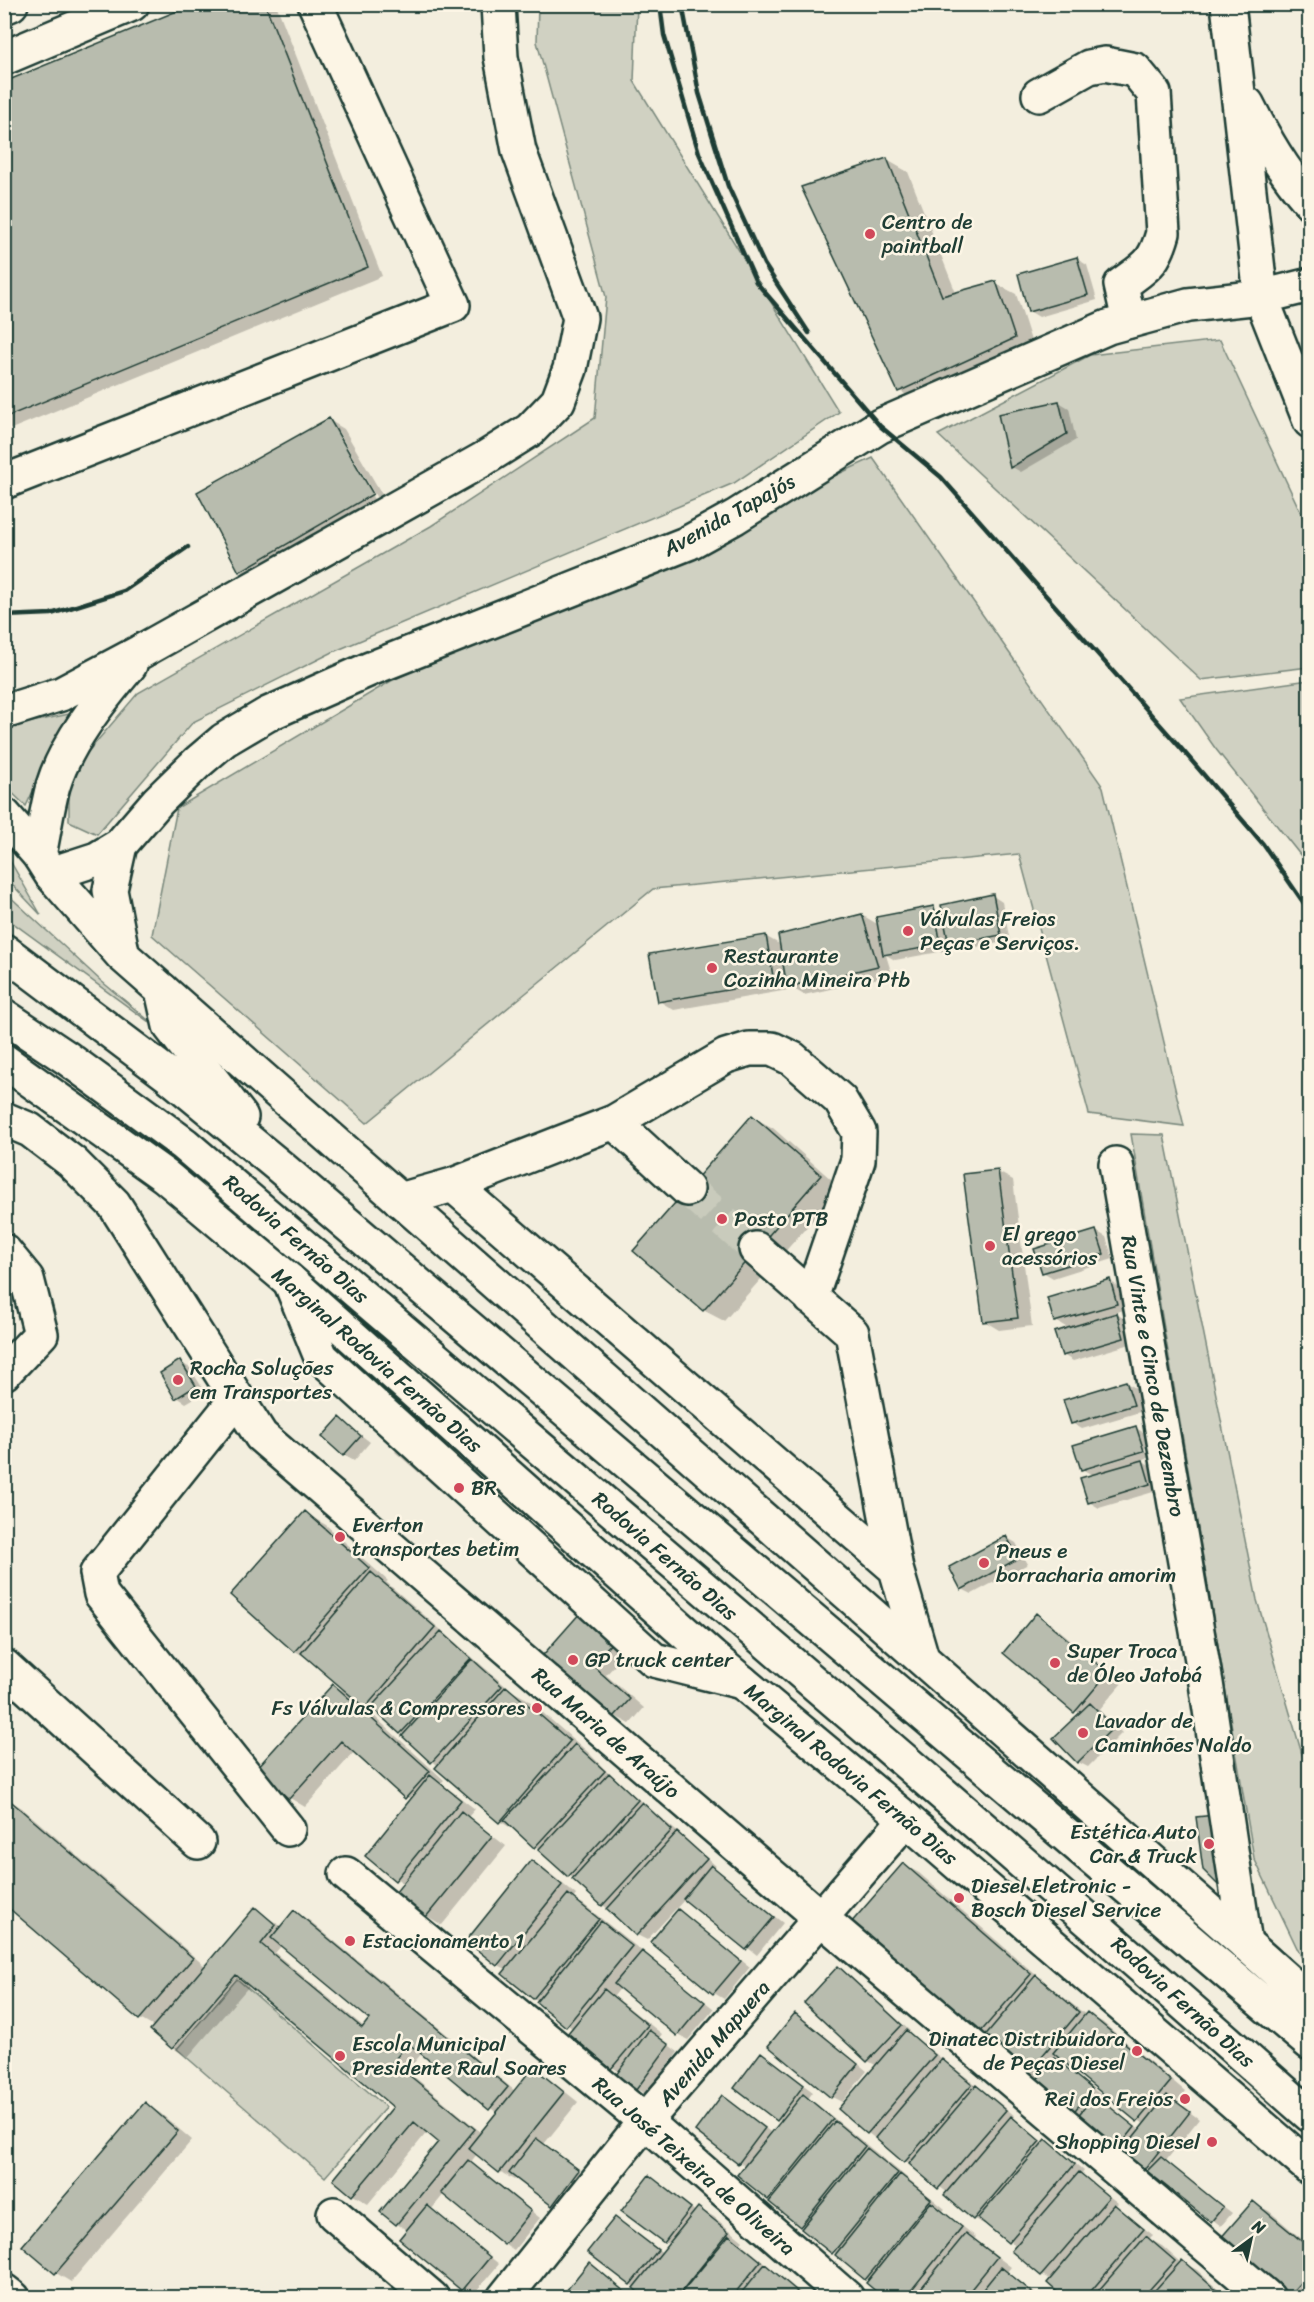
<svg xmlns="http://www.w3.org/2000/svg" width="1314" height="2302" font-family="Sriracha,sans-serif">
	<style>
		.green { fill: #d0d1c2; stroke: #78877b; stroke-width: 1.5 }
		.shadow { fill: #0003; fill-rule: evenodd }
		.building { fill: #b8bcae; stroke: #1f3d34; stroke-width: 1.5 }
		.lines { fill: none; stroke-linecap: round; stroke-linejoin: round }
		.minor-tunnel { stroke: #c9cbbc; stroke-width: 33; stroke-dasharray: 33 16; stroke-linecap: butt }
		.minor-casing { stroke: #1f3d34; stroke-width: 38 }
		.major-casing { stroke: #1f3d34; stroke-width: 38 }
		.highway-casing { stroke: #1f3d34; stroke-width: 38 }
		.minor { stroke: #fcf5e5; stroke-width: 33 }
		.major { stroke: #fcf5e5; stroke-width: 33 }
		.highway { stroke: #fcf5e5; stroke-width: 33 }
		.rail { stroke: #1f3d34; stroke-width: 4.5 }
		.poi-dot { fill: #d1495b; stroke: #fcf5e5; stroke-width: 2 }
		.labels { text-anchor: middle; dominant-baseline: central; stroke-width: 5; stroke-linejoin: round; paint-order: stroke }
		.poi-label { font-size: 21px; fill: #1f3d34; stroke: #fcf5e5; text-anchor: start }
		.street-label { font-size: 21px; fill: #1f3d34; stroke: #fcf5e5 }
	</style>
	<rect width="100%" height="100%" fill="#f3eede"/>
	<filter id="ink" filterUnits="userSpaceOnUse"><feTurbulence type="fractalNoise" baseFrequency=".0167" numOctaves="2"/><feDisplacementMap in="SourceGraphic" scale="12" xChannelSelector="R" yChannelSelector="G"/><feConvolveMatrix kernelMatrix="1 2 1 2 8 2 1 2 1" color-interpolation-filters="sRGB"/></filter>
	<g filter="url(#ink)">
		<path class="green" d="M538 5H637L634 81 839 412 734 483 333 652 193 722 97 834 69 821V774L138 693 431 526 595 418 606 297 537 42Z
			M1220 340 1309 530V667L1201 680 938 435 1090 355Z
			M873 458 1103 787 1184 1126 1089 1114 1019 854 653 889 367 1123 152 935 177 808 391 681Z
			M1309 680H1310L1309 866 1215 748 1180 698Z
			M69 714 26 806 5 786 4 728Z
			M4 852H5L41 915 5 877Z
			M5 892 101 981 164 1033 5 917Z
			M1131 1134 1164 1135 1257 1600 1309 1778V1973L1254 1858Z
			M237 1979 386 2107 325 2177 177 2049Z"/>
		<path class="shadow" d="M198 4H276L382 276 4 432V83Z
			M887 160 908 172 956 293 995 283 1016 294 1034 350 920 403 900 391 803 187Z
			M1077 259 1087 265 1097 300 1039 317 1029 311Z
			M1059 402 1069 408 1076 440 1021 472 1012 467Z
			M329 420 344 429 387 503 255 580 240 571ZM335 431H338L378 500 375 501Z
			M993 896 1002 902 1010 941 960 950 949 943 950 950 895 960 886 955 892 975 804 995 787 985 788 990 674 1010 659 1001 765 936 781 945 862 915 879 925 933 908 945 914Z
			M752 1117 773 1128 841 1188 724 1321 703 1310Z
			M998 1172 1013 1180 1032 1326 999 1330 984 1321Z
			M1096 1231 1106 1237 1113 1259 1053 1278 1043 1272Z
			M1110 1281 1119 1287 1127 1309 1114 1313 1127 1320 1134 1343 1073 1361 1063 1355 1069 1329 1056 1321Z
			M180 1362 190 1368 205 1392 186 1403 177 1397Z
			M1126 1383 1136 1388 1143 1411 1082 1429 1072 1423Z
			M340 1419 370 1442 354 1461 344 1455Z
			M1136 1428 1146 1434 1150 1447 1088 1466V1469L1151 1450 1153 1456 1141 1460 1153 1467 1160 1490 1099 1508 1089 1502 1094 1476 1082 1469Z
			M415 1429 430 1438 540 1532 520 1556 505 1547 395 1452Z
			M305 1513 326 1525 388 1581 386 1582 510 1690 527 1699 589 1753 613 1778 687 1840 716 1866 713 1868 783 1923 757 1955 685 1899 647 1940 637 1935 540 1849 520 1833 499 1821 385 1718 363 1706 444 1780 441 1783 475 1809 468 1817 506 1846 442 1925 427 1916 397 1892 404 1884 367 1856 411 1800 355 1751 305 1807 290 1798 258 1769 333 1686 350 1693 312 1661 295 1651Z
			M1006 1537 1016 1543 1028 1564 972 1594 962 1589Z
			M1037 1615 1052 1624 1122 1683 1099 1710 1122 1733 1088 1767 1078 1762 1080 1714 1005 1653Z
			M596 1623 628 1651 606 1675 644 1708 630 1724 615 1716 545 1655Z
			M7 1799 22 1808 206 1967 255 1909 282 1927 294 1912 310 1921 515 2091 533 2069 548 2078 578 2102 544 2144 588 2177 562 2210 517 2177 514 2180 499 2171 477 2154 470 2163 540 2218 514 2250 505 2244 444 2194 431 2210 499 2264 473 2295 463 2290 408 2231 397 2224 440 2142 428 2131 368 2204 353 2195 335 2180 395 2107 250 1985 188 2057 173 2048 154 2027 140 2019 4 1902ZM282 1945 371 2019 364 2027 275 1953ZM422 2053 497 2113 482 2133 407 2071Z
			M532 1862 547 1871 576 1895 573 1899 583 1904 714 2009 688 2040 678 2035 621 1987 614 1996 662 2034 659 2038 678 2052 646 2094 636 2089 620 2072 612 2067 573 2029 504 1974 508 1970 498 1965Z
			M904 1865 919 1873 1043 1981 1086 2015 1087 2014 1102 2022 1185 2091 1176 2102 1199 2119 1165 2162 1232 2213 1221 2226 1128 2154 1127 2156 1117 2150 1038 2080 1027 2073 979 2033ZM1062 2058 1145 2125 1141 2131 1099 2098 1101 2095 1059 2062Z
			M678 1911 750 1967 724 1999 714 1993 653 1942Z
			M838 1968 848 1974 910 2031 908 2033 986 2092 1015 2116 1013 2119 1044 2143 1046 2141 1056 2147 1084 2171 1081 2175 1118 2203 1115 2206 1153 2235 1149 2239 1162 2246 1181 2263 1182 2262 1197 2270 1227 2298H1066L1051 2280 1042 2275 1017 2247 985 2222 984 2224 974 2219 948 2193 868 2133 877 2066 868 2061Z
			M795 2015 805 2020 867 2071 842 2102 832 2097Z
			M762 2054 813 2092 808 2099 818 2105 945 2209 943 2211 976 2237 974 2239 1011 2267 1007 2272 1041 2298H886L870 2281 739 2175 746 2167 739 2162 732 2103 773 2134 782 2122 778 2119Z
			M145 2104 160 2113 192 2140 71 2282 56 2273 24 2246Z
			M659 2183 696 2212 699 2208 714 2217 743 2241 741 2243 807 2298H648L589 2252 615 2219 663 2253 669 2245 623 2210Z
			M1253 2203 1269 2211 1310 2246 1309 2298H1293L1288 2295Z
			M590 2264 599 2270 633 2298H566L564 2296Z"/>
		<path class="building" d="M194 4H265L368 267 4 418V82Z
			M887 158 942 296 996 281 1015 338 898 392 801 187Z
			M1077 257 1088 295 1028 312 1018 274Z
			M1059 401 1067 434 1010 468 998 414Z
			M329 418 373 494 239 572 197 492Z
			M993 894 1001 935 949 945 941 905Z
			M934 906 941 945 883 955 876 917Z
			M862 914 878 966 787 987 778 935Z
			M766 935 774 982 658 1002 649 954Z
			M752 1115 821 1175 703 1311 633 1251Z
			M998 1170 1018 1318 983 1322 963 1174Z
			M1096 1230 1104 1254 1042 1273 1034 1249Z
			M1110 1279 1117 1304 1054 1322 1047 1298Z
			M1117 1313 1124 1338 1062 1356 1054 1332Z
			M180 1360 196 1386 175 1399 160 1373Z
			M1126 1381 1134 1405 1071 1424 1063 1400Z
			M340 1417 361 1436 343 1456 322 1437Z
			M1136 1426 1144 1451 1081 1470 1073 1445Z
			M1143 1460 1150 1484 1088 1503 1080 1478Z
			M305 1511 369 1568 294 1652 230 1595Z
			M1006 1536 1019 1558 961 1590 949 1567Z
			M371 1572 435 1627 365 1708 301 1653Z
			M581 1612 613 1641 592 1665 630 1699 614 1717 543 1655Z
			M1036 1613 1108 1673 1074 1713 1003 1653Z
			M441 1631 471 1658 400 1734 371 1707Z
			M472 1659 502 1686 431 1763 402 1736Z
			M333 1684 430 1771 405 1799 341 1741 289 1799 256 1769Z
			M506 1686 570 1741 499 1823 435 1768Z
			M1090 1703 1114 1727 1077 1763 1053 1738Z
			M575 1744 605 1771 534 1848 504 1820Z
			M609 1773 638 1800 568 1877 538 1850Z
			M430 1775 461 1800 395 1881 365 1856Z
			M6 1797 193 1958 139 2020 4 1904V1799Z
			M642 1802 672 1830 602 1906 572 1879Z
			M461 1811 492 1836 426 1917 395 1893Z
			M1215 1815 1225 1892 1203 1870 1196 1817Z
			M677 1832 707 1859 636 1936 607 1909Z
			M531 1860 562 1885 497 1966 466 1941Z
			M903 1863 1031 1974 978 2035 850 1924Z
			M711 1865 774 1917 746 1950 683 1899Z
			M568 1894 599 1919 533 1999 502 1974Z
			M255 1907 276 1925 261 1944 362 2028 369 2019 271 1938 294 1910 508 2087 489 2110 408 2043 393 2062 475 2129 396 2225 380 2212 438 2142 414 2122 352 2196 333 2180 393 2107 236 1975 172 2049 150 2030Z
			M678 1909 741 1961 713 1994 650 1942Z
			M601 1921 632 1946 566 2027 536 2002Z
			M642 1951 705 2002 677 2036 614 1984Z
			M838 1966 902 2025 867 2062 804 2003Z
			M1036 1975 1079 2012 1026 2075 983 2038Z
			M604 1989 648 2025 611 2069 568 2033Z
			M1087 2012 1171 2081 1137 2122 1053 2053Z
			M795 2013 858 2064 831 2098 768 2046Z
			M649 2030 669 2045 636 2090 616 2075Z
			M906 2030 935 2055 867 2134 838 2109Z
			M761 2052 804 2085 777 2121 734 2088Z
			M1055 2058 1092 2089 1072 2114 1034 2083Z
			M942 2059 972 2084 904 2163 875 2138Z
			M533 2067 564 2092 499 2173 468 2148Z
			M976 2085 1006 2110 938 2189 909 2164Z
			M803 2094 833 2119 768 2200 737 2175Z
			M722 2095 765 2128 738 2164 695 2131Z
			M1095 2095 1135 2127 1116 2151 1076 2118Z
			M1167 2095 1190 2112 1145 2169 1122 2151Z
			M145 2102 178 2131 55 2274 22 2246Z
			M1011 2116 1040 2141 973 2220 944 2195Z
			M835 2121 865 2146 800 2227 769 2202Z
			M536 2138 579 2170 552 2206 509 2173Z
			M1046 2139 1075 2164 1008 2243 978 2218Z
			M867 2148 898 2173 832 2254 801 2229Z
			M1161 2157 1223 2207 1211 2222 1147 2171Z
			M468 2160 531 2211 504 2245 441 2193Z
			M1079 2172 1109 2197 1041 2276 1011 2251Z
			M900 2174 931 2199 865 2280 835 2255Z
			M649 2175 691 2208 664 2243 621 2211Z
			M1253 2201 1310 2248V2272L1288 2296 1219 2240Z
			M931 2202 962 2227 905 2298H884L866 2283Z
			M1114 2204 1144 2229 1085 2298H1064L1047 2283Z
			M427 2205 490 2257 462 2291 399 2239Z
			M698 2207 729 2232 676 2298H645L633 2288Z
			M615 2217 658 2250 630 2285 587 2252Z
			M966 2233 997 2257 964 2298H913Z
			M729 2235 761 2261 731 2298H677Z
			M1146 2236 1175 2261 1142 2298H1092Z
			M1182 2260 1216 2290 1209 2298H1148Z
			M589 2262 632 2298 562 2296Z
			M765 2264 797 2291 791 2298H737Z
			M1001 2267 1032 2292 1027 2298H976Z"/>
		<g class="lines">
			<path class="minor-tunnel" d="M687 1189 756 1249"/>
			<defs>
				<path id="minor" d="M4 7 11 4
					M4 58 132 4
					M1039 95 1089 67 1105 64 1135 70 1154 93 1163 233C1154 265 1146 266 1121 285L1129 321
					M4 482 453 305 315 4
					M4 712 61 694 140 652 482 460 530 430 558 401 570 369 580 318 519 151 501 57 498 4
					M39 855C44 832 47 808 53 786 66 743 101 699 130 665
					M4 1119 30 1130 72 1162 114 1204 261 1436 822 1919 1268 2298
					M614 1122 726 1056 749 1049H772L793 1059 840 1100 859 1132 858 1160 811 1298
					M1116 1164 1206 1683 1245 1943
					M453 1185 896 1569
					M400 1200 453 1185 614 1122 687 1189
					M756 1249 852 1333 896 1569 922 1658
					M4 1251 27 1279 41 1334 4 1373
					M290 1281 321 1357 654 1660 742 1682
					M237 1398 97 1573 101 1594 288 1829
					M4 1666 198 1842
					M346 1874 645 2121 847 2298
					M334 2214 432 2298
					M4 2291 13 2298
					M504 2298 645 2121 906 1819"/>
				<path id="major" d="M1228 4 1261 297 1310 421
					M1247 104C1265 140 1283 171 1310 202
					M4 815 39 855 51 874 122 955 1245 1943
					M120 845 110 890 122 952
					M51 874 97 859 120 845 158 801 197 763 224 740 268 714 370 669 688 543 735 517 880 426 1108 327 1188 305 1261 297 1310 285
					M4 1061 165 1176 290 1281 712 1657 906 1819 1310 2168"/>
				<path id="highway" d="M4 951 167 1074 279 1166 1310 2043
					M162 990 170 1026 241 1117
					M4 1016 67 1058 184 1144C560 1466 939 1786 1310 2115
					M1245 1943 1310 2001"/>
			</defs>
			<use href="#minor" class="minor-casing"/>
			<use href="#major" class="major-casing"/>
			<use href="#highway" class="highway-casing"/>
			<use href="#minor" class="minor"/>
			<use href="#major" class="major"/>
			<use href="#highway" class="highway"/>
			<path class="rail" d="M660 4 664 35 699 153 756 282 880 426 941 477 1179 746 1263 844 1310 912
				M682 4 699 93 728 186 764 264 809 333
				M4 616 51 614 124 591 188 547"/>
		</g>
	</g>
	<g class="poi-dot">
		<circle cx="870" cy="234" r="6"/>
		<circle cx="908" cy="931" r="6"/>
		<circle cx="712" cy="968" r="6"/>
		<circle cx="722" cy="1219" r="6"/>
		<circle cx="990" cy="1246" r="6"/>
		<circle cx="178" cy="1380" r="6"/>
		<circle cx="459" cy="1488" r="6"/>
		<circle cx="340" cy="1537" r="6"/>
		<circle cx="984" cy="1563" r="6"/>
		<circle cx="573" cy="1660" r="6"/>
		<circle cx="1055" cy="1663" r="6"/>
		<circle cx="537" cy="1708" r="6"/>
		<circle cx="1083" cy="1733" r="6"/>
		<circle cx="1209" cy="1844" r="6"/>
		<circle cx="959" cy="1898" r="6"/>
		<circle cx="350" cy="1941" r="6"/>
		<circle cx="1137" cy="2051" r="6"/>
		<circle cx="340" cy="2056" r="6"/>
		<circle cx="1185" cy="2099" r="6"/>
		<circle cx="1212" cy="2142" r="6"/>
	</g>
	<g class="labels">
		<g class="poi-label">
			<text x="882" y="222">Centro de<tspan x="882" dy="24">paintball</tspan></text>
			<text x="920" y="919">Válvulas Freios<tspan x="920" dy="24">Peças e Serviços.</tspan></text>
			<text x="724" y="956">Restaurante<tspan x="724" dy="24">Cozinha Mineira Ptb</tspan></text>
			<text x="734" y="1219">Posto PTB</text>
			<text x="1002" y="1234">El grego<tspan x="1002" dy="24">acessórios</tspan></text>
			<text x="190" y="1368">Rocha Soluções<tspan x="190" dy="24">em Transportes</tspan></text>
			<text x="471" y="1488">BR</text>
			<text x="352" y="1525">Everton<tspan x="352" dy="24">transportes betim</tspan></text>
			<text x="996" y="1551">Pneus e<tspan x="996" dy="24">borracharia amorim</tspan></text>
			<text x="1067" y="1651">Super Troca<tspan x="1067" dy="24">de Óleo Jatobá</tspan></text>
			<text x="585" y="1660">GP truck center</text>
			<text x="525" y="1708" text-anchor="end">Fs Válvulas &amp; Compressores</text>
			<text x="1095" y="1721">Lavador de<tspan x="1095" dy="24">Caminhões Naldo</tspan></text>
			<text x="1197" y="1832" text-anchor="end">Estética Auto<tspan x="1197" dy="24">Car &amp; Truck</tspan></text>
			<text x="971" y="1886">Diesel Eletronic -<tspan x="971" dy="24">Bosch Diesel Service</tspan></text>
			<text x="362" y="1941">Estacionamento 1</text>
			<text x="1125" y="2039" text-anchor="end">Dinatec Distribuidora<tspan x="1125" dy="24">de Peças Diesel</tspan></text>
			<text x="352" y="2044">Escola Municipal<tspan x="352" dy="24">Presidente Raul Soares</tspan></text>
			<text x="1173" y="2099" text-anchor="end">Rei dos Freios</text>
			<text x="1200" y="2142" text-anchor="end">Shopping Diesel</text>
		</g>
		<g class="street-label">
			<text transform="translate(729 515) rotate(-29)">Avenida Tapajós</text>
			<text transform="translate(296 1239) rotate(41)">Rodovia Fernão Dias</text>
			<text transform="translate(377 1360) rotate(41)">Marginal Rodovia Fernão Dias</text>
			<text transform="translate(1153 1376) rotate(80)">Rua Vinte e Cinco de Dezembro</text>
			<text transform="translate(665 1556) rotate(41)">Rodovia Fernão Dias</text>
			<text transform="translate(606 1733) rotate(41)">Rua Maria de Araújo</text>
			<text transform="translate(851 1774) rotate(40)">Marginal Rodovia Fernão Dias</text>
			<text transform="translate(1183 2002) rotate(42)">Rodovia Fernão Dias</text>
			<text transform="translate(714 2043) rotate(-49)">Avenida Mapuera</text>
			<text transform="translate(694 2166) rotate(41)">Rua José Teixeira de Oliveira</text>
		</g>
	</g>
	<rect width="1314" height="2302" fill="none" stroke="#fcf5e5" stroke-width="24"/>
	<rect x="12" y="12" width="1290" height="2278" fill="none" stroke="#1f3d34" stroke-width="2" filter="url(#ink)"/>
	<g transform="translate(1251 2239) rotate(33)" stroke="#fcf5e5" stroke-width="4.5" paint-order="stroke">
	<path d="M0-4.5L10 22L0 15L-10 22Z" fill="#1f3d34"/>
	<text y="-9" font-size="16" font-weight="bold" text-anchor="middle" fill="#1f3d34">N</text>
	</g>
</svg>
